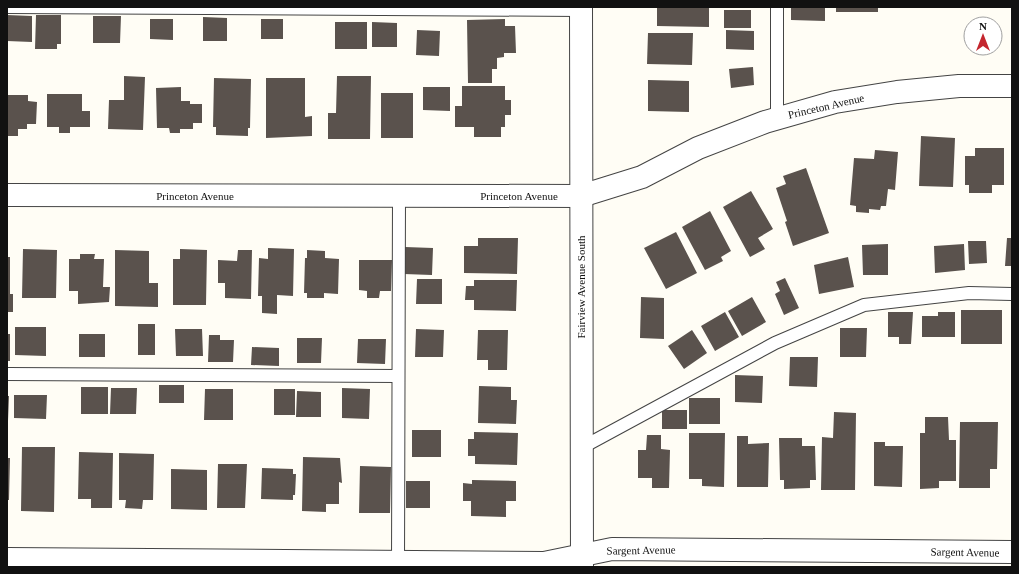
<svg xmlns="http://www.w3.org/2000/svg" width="1019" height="574" font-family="'Times New Roman',serif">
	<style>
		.building { fill: #5a524d }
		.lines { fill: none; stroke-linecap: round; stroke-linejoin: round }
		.service-casing { stroke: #444; stroke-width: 14 }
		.minor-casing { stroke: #444; stroke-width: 24 }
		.tertiary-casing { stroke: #444; stroke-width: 24 }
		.service { stroke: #fff; stroke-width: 12 }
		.minor { stroke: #fff; stroke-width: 22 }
		.tertiary { stroke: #fff; stroke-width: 22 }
		.labels { text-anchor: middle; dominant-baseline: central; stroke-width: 4; stroke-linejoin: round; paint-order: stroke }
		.street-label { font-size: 11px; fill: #111; stroke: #fff }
	</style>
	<rect width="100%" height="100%" fill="#fffdf5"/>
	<path class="building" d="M657 7H709V27L657 26Z
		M791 7H825V21L791 20Z
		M836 7H878V12H836Z
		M724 10H751V28H724Z
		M7 15 32 16V42L7 41Z
		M36 15H61V44H57V49H35Z
		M93 16H121L120 43H93Z
		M203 17 227 18V41H203Z
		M150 19H173V40L150 39Z
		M261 19H283V39H261Z
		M505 19V26H515L516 53H504V57L497 58V69H492V83H468L467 20Z
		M335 22H367V49H335Z
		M372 22 397 23V47H372Z
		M417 30 440 31 439 56 416 55Z
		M726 30 754 31V50L726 49Z
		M648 33H693L692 65 647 64Z
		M753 67 754 85 731 88 729 69Z
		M124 76 145 77 143 130 108 129 109 100H124Z
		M337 76H371L370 139H328V113H336Z
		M214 78 251 79 250 128H248V136L216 135V127H213Z
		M266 78H305V117L312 116V136L266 138Z
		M648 80 689 81V112L648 111Z
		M462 86H505V100H511V115H505V127H501V137H474V127H455V106H462Z
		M181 87V101H190V104H202V123H193V129H180V133H170L169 128H157L156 88Z
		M423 87H450V111L423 110Z
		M381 93H413V138H381Z
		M47 94H82V111H90V127H70V133H59V127H47Z
		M7 95H28V101L37 102 36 124H27V129H18V136H7Z
		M921 136 955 138 953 187 919 186Z
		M975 148H1004V185H992V193H969V185H965V156H975Z
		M875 150 898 152 895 190 888 189 886 206H881L880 210 869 209V213L856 212V206L850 205 854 158 874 159Z
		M806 168 829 233 793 246 785 222 787 221 776 188 786 184 783 176Z
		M751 191 773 229 758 238 765 249 750 257 723 207Z
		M710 211 731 251 721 257 723 261 705 270 682 227Z
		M676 232 697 273 666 289 644 248Z
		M478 238H518L517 274 464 273V246H478Z
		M1007 238H1012V266H1005Z
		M968 241H986L987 263 969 264Z
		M888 244V275H863L862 245Z
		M964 244 965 270 935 273 934 246Z
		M405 247 433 248 432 275 404 274Z
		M268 248 294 249 293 296 277 295V314L262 313V296H258L259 258 268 259Z
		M23 249 57 250 56 298H22Z
		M180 249 207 250 206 305H173V259H180Z
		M115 250 149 251V283H158V307L115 306Z
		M238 250H252L251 299 225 298V283H218V260L237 261Z
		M307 250 325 251V258L339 259 338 294 324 293V298H307V293H304L305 258H307Z
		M80 254H95L94 259H104L103 287H110L109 302 78 304V291H69V259H80Z
		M7 257H10V294H13V312H7Z
		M848 257 854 287 819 294 814 265Z
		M359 260H392L391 291H380L379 298H367V291L359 290Z
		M785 278 799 308 784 315 775 294 780 291 776 282Z
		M417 279H442V304H416Z
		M474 280H517L516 311 474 310V300H465L466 286H474Z
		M641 297 664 298V339L640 338Z
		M752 297 766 322 742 336 728 311Z
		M961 310H1002V344H961Z
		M725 312 739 337 715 351 701 326Z
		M888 312H913L911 344H899V337H888Z
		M938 312H955V337H922V316H938Z
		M138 324H155V355H138Z
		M15 327H46V356L15 355Z
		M840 328H867L866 357H840Z
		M175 329H202L203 356H176Z
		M416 329 444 330 443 357H415Z
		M478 330H508L507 370H488V360H477Z
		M692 330 707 353 684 369 668 346Z
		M7 334H10V361H7Z
		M79 334H105V357H79Z
		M209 335H220V340H234L233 362H208Z
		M297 338H322L321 363H297Z
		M358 339H386L385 364 357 363Z
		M252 347 279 348V366L251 365Z
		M790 357H818L817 387 789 386Z
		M735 375 763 376 762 403 735 402Z
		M159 385H184V403H159Z
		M479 386 511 387V400H517L516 424 478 423Z
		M81 387H108V414H81Z
		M111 388H137L136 414H110Z
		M342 388 370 389 369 419 342 418Z
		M205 389H233V420H204Z
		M274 389H295V415H274Z
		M297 391 321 392V417H296Z
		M14 395H47L46 419 14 418Z
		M7 396H9L8 421H7Z
		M689 398H720V424H689Z
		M662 410H687V429H662Z
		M834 412 856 413 855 490H821L822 437 833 438Z
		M925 417H948L949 440H956V481H939V488L920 489V433H925Z
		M960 422H998L997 469H990V488H959Z
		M412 430H441V457H412Z
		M474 432 518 433 517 465 475 464V456H468V439H474Z
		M689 433H725L724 487 702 486V479H689Z
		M647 435H661V449L670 450 669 488H652V478H638V450H646Z
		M737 436H748V444L769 443 768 487H737Z
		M779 438H802V446H815L816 480H810V488L784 489V480H780Z
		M874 442H885V446H903L902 487 874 486Z
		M22 447H55L54 512 21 511Z
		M79 452 113 453 112 508H91V499H78Z
		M119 453 154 454 153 500H143L142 509 125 508 126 500H119Z
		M303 457 340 458 342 483 339 482V504H326V512L302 511Z
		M7 458H10L9 500H7Z
		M218 464H247L245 508H217Z
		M360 466 391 467 390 513H359Z
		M262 468 293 469V474H296L295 495H293V500L261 499Z
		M171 469 207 470V510L171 509Z
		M472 480 516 481V501H506V517L471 516V501H463V483L472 484Z
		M406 481H430V508H406Z"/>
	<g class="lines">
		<defs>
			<path id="service" d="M7 7 581 10
				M777 118V7
				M7 374 398 376
				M581 448 775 343 864 305 969 293 1012 294
				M398 567 399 196"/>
			<path id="minor" d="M7 195 581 196 642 177 698 148 765 122 835 102 897 92 959 86H1012
				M7 559 544 563 612 549 1012 552"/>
			<path id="tertiary" d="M581 7 582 567"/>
		</defs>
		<use href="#service" class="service-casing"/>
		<use href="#minor" class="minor-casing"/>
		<use href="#tertiary" class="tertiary-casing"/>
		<use href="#service" class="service"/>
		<use href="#minor" class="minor"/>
		<use href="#tertiary" class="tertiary"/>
	</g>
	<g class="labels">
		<g class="street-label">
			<text transform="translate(826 106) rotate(-13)">Princeton Avenue</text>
			<text x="195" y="196">Princeton Avenue</text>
			<text x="519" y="196">Princeton Avenue</text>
			<text transform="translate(581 287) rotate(-90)">Fairview Avenue South</text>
			<text transform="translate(641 550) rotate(-1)">Sargent Avenue</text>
			<text transform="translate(965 552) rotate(1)">Sargent Avenue</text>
		</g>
	</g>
	<rect width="1019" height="574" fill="none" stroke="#111111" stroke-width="16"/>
	<g transform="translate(983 36)"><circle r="19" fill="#ffffff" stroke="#a0a0a0"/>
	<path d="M0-3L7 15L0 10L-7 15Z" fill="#c4262e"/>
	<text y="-6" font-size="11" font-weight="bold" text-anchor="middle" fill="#111111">N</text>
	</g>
</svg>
